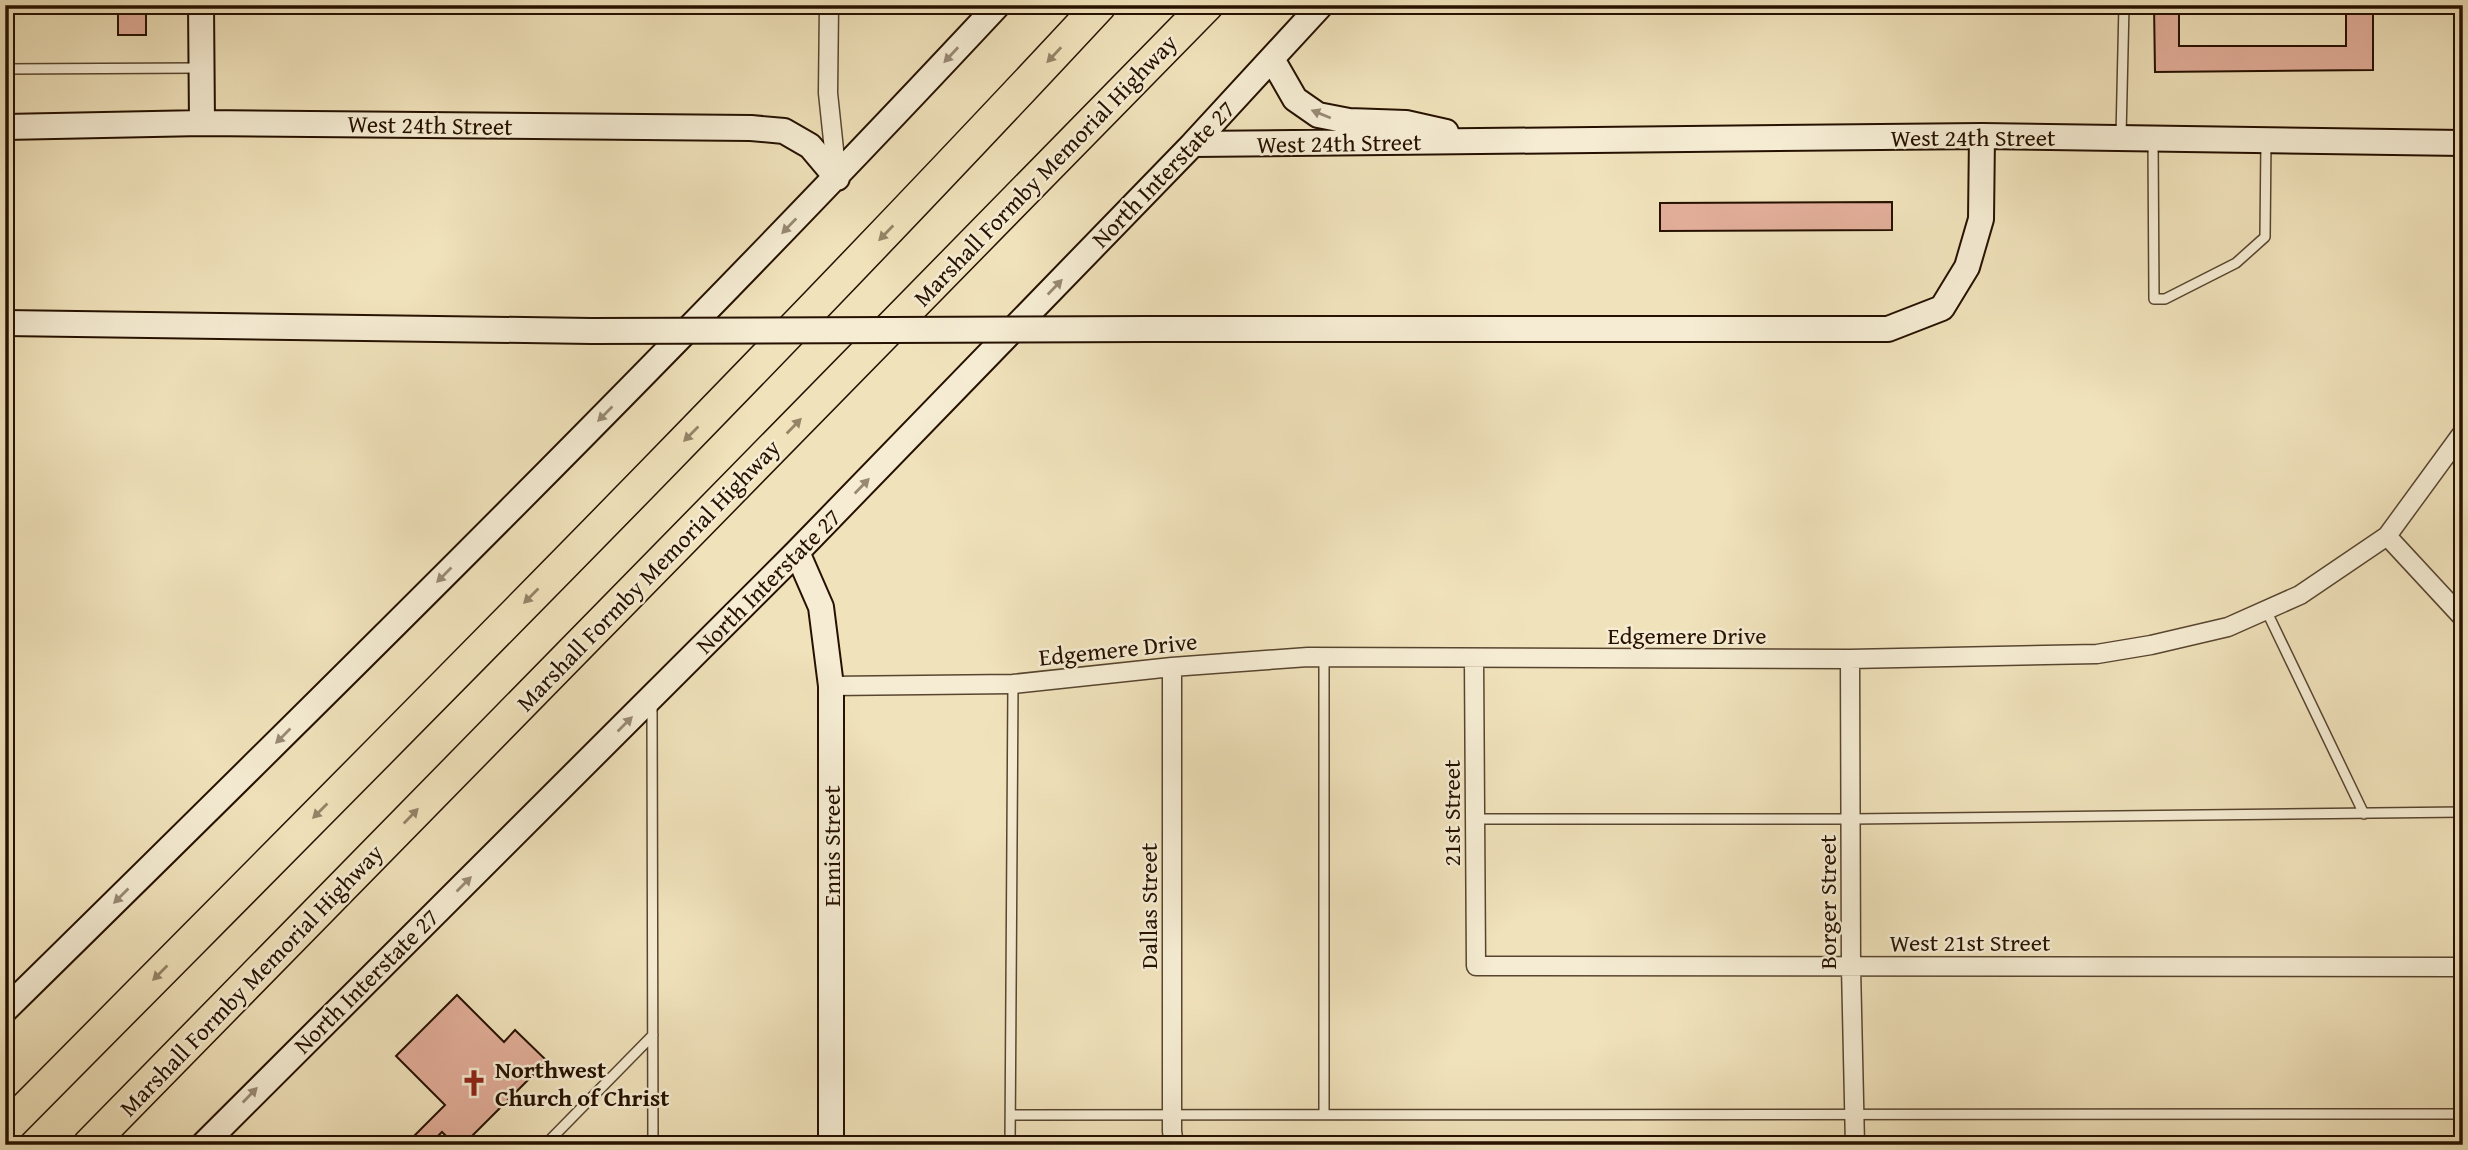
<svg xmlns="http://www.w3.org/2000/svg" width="2468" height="1150" font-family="'Gentium Book Plus',serif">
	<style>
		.building { fill: #e2ae9a; stroke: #261100; stroke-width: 2 }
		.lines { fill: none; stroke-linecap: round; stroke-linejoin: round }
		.lane-casing { stroke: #58452f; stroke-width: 12 }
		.street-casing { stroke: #58452f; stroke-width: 21 }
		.secondary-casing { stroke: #261100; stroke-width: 28 }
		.highway-casing { stroke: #261100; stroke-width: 35 }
		.lane { stroke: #f5ecd3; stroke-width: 9 }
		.street { stroke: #f5ecd3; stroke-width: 18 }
		.secondary { stroke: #f5ecd3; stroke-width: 24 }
		.highway { stroke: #f0e2bb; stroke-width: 32 }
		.secondary-bridge-casing { stroke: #261100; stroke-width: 28; stroke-linecap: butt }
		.secondary-bridge { stroke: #f5ecd3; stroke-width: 24 }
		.oneway { fill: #988974 }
		.oneway2 { fill: #958467 }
		.labels { text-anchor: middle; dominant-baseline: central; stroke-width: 5; stroke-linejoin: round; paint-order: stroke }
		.street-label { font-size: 24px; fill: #261100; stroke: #f5ecd3 }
		.poi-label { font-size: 24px; font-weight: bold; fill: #261100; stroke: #f5ecd3; text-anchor: start }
	</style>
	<rect width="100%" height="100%" fill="#f0e2bb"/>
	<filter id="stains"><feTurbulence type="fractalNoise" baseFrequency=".00286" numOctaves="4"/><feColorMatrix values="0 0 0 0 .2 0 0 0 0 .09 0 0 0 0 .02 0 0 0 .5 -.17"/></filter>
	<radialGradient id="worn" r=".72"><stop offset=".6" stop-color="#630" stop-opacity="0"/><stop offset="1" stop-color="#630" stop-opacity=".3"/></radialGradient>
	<path class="building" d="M118 5H146V35H118Z
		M2154 5H2179V46H2346V5H2373V70L2155 72Z
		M1892 202V230L1660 231V203Z
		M457 995 504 1042 515 1030 547 1061 463 1145H455L442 1132 429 1145H423L414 1136 445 1105 396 1056Z"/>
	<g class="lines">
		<defs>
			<path id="lane" d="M5 69 199 68
				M2121 136 2124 5
				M2153 140 2154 299H2165L2236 263 2265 237 2266 140
				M2266 610 2364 814
				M1324 657V1114
				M652 702 653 1145
				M1476 819H1851L2463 812
				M1011 1115 2463 1114
				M545 1145 653 1035
				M1010 1145 1013 684"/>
			<path id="street" d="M829 5 828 93 837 178
				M2387 536 2463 618
				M1474 659 1476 966 2463 967
				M1850 659 1851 967 1855 1145
				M1172 667V1131L1174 1145
				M831 686 1013 684 1172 667 1308 657 1850 659 2097 654 2151 645 2228 627 2300 595 2387 536 2463 432"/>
			<path id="secondary" d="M201 5 202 123
				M1272 59 1295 99 1318 115 1349 121 1406 123 1446 132
				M5 127 202 123 751 128 784 131 810 146 837 178
				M1193 144 1982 136 2463 143
				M5 323 592 331
				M1149 329H1888L1942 308 1967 267 1981 219 1982 136
				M797 552 821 607 831 686V1145
				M5 1010C341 680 676 350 998 5
				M203 1145 797 552 1193 144 1321 5"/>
			<path id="highway" d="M5 1129C373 757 744 388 1100 5
				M89 1145 1207 5"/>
		</defs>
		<use href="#lane" class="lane-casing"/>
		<use href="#street" class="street-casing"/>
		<use href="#secondary" class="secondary-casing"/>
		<use href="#highway" class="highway-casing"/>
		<use href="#lane" class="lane"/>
		<use href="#street" class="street"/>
		<use href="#secondary" class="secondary"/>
		<use href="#highway" class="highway"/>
		<defs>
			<path id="secondary-bridge" d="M592 331 1149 329"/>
		</defs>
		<use href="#secondary-bridge" class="secondary-bridge-casing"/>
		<use href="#secondary-bridge" class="secondary-bridge"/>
	</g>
	<defs><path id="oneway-solid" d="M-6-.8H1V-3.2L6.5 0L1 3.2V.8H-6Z" transform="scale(1.75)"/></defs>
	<g class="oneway">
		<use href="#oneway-solid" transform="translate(951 55) rotate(133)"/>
		<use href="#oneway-solid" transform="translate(1321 114) rotate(-158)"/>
		<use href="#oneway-solid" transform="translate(789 226) rotate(134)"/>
		<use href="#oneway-solid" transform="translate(1055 287) rotate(-46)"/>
		<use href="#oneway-solid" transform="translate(605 414) rotate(135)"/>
		<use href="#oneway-solid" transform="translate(862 486) rotate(-46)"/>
		<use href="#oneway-solid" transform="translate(444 575) rotate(135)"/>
		<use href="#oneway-solid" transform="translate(625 724) rotate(-45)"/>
		<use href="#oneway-solid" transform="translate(283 736) rotate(135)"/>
		<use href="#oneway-solid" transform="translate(464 884) rotate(-45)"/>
		<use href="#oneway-solid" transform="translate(121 896) rotate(135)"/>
		<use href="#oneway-solid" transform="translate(250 1095) rotate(-46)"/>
	</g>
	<g class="oneway2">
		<use href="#oneway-solid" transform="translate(1054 55) rotate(133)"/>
		<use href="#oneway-solid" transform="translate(886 233) rotate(134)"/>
		<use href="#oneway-solid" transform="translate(794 426) rotate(-46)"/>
		<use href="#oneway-solid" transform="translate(691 434) rotate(135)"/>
		<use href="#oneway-solid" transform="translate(531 596) rotate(135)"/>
		<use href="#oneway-solid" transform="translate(320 811) rotate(135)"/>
		<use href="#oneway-solid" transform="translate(411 816) rotate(-46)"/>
		<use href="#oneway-solid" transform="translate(160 973) rotate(135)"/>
	</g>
	<defs>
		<symbol id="church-bare" viewBox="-9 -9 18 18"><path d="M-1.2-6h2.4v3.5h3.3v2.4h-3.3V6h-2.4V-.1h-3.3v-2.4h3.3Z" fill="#8f2418" stroke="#f5ecd3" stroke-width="2.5" paint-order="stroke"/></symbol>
	</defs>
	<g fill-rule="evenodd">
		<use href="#church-bare" x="455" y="1064" width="38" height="38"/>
	</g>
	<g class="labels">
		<g class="street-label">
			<text transform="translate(430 125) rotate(1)">West 24th Street</text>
			<text x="1973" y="137">West 24th Street</text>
			<text transform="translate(1339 143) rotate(-1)">West 24th Street</text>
			<text transform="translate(1045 170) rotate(-46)">Marshall Formby Memorial Highway</text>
			<text transform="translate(1163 174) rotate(-46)">North Interstate 27</text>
			<text transform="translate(648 575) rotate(-46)">Marshall Formby Memorial Highway</text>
			<text transform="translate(768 581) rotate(-45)">North Interstate 27</text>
			<text x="1687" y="635">Edgemere Drive</text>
			<text transform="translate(1118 649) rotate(-6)">Edgemere Drive</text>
			<text transform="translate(1451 813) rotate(-90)">21st Street</text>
			<text transform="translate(831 846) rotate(-90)">Ennis Street</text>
			<text transform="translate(1827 902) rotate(-90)">Borger Street</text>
			<text transform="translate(1148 906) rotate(-90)">Dallas Street</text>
			<text x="1970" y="942">West 21st Street</text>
			<text transform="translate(251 980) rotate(-46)">Marshall Formby Memorial Highway</text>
			<text transform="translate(366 981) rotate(-45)">North Interstate 27</text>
		</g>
		<g class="poi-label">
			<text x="495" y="1069">Northwest<tspan x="495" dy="28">Church of Christ</tspan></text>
		</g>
	</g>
	<rect width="2468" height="1150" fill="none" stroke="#f0e2bb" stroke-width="28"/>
	<rect x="7" y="7" width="2454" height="1136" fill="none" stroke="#261100" stroke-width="3.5"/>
	<rect x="14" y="14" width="2440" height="1122" fill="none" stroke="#261100" stroke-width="2"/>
	<rect width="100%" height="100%" filter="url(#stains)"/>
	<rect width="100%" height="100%" fill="url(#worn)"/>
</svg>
